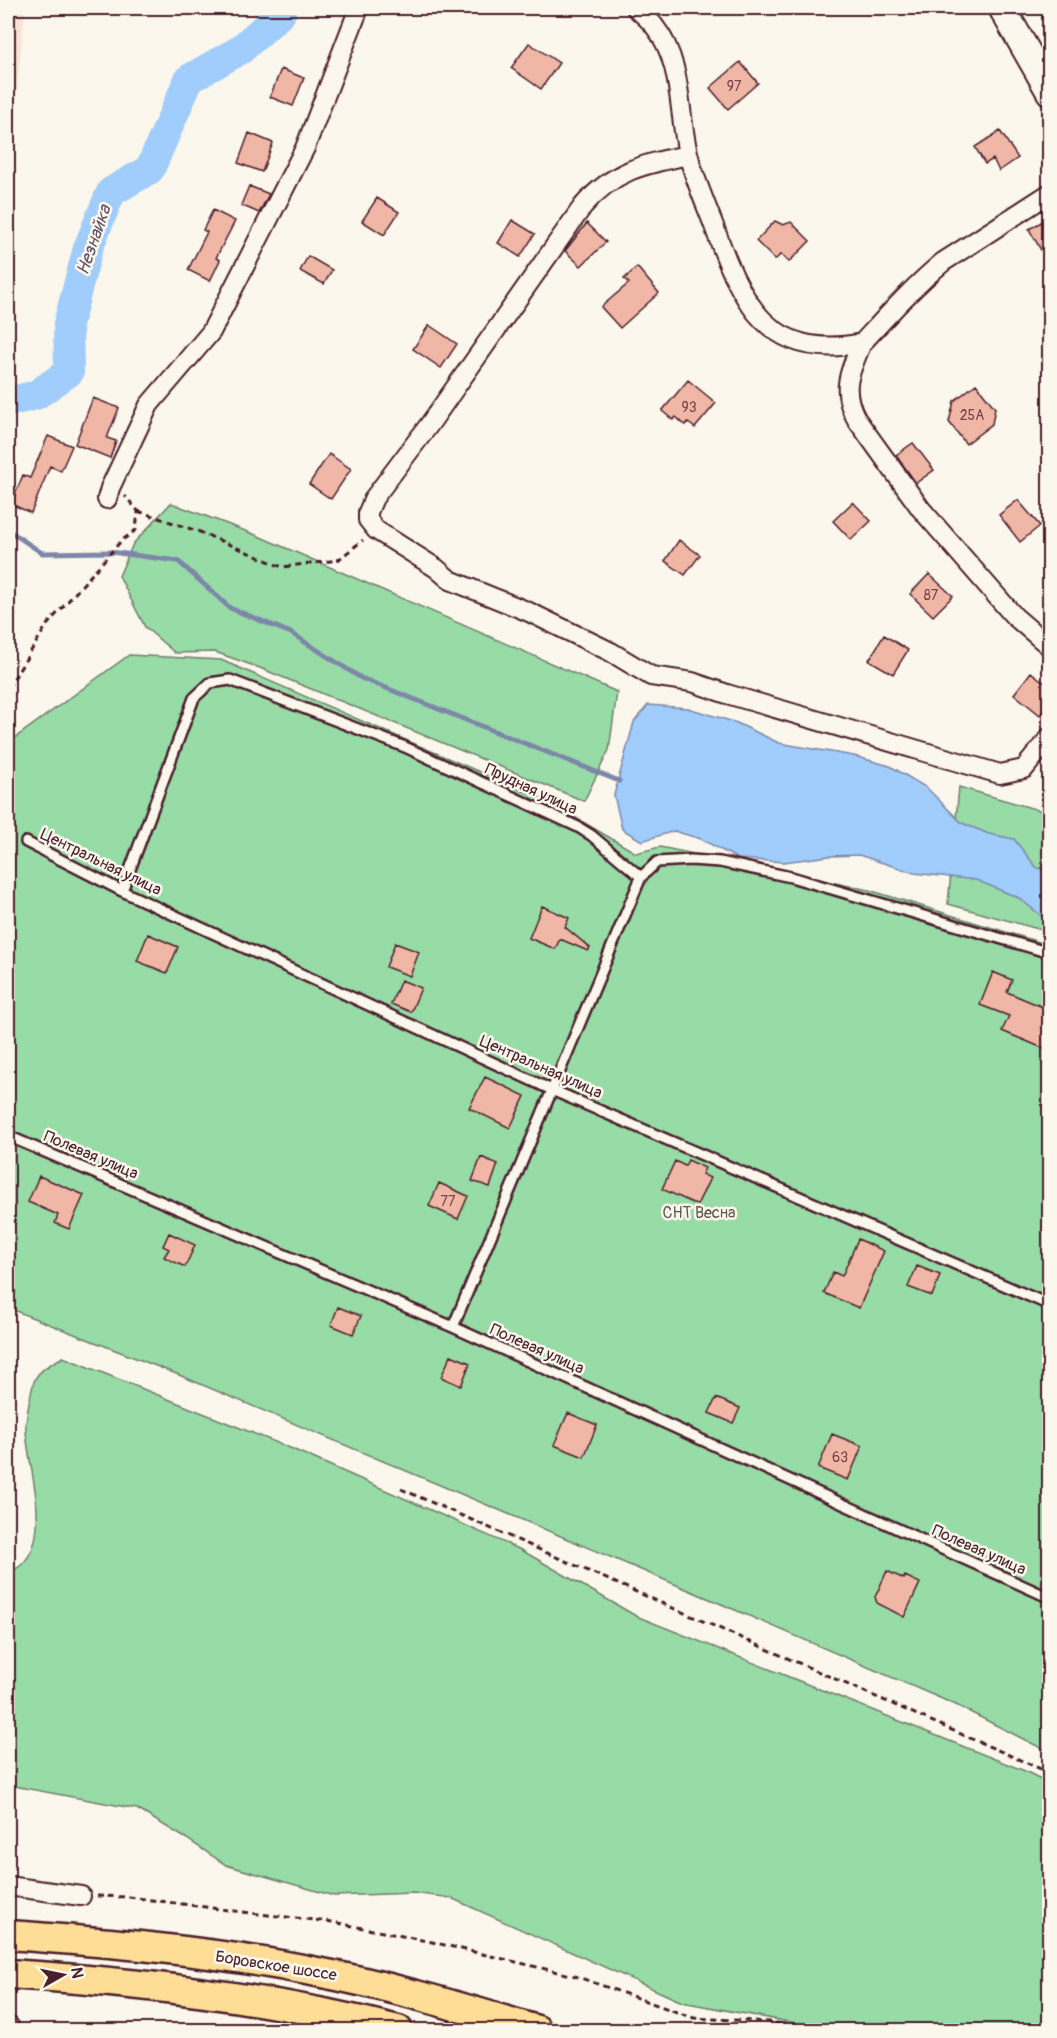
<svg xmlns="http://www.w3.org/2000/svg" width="1057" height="2038" font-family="Pangolin,sans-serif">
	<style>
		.built { fill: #f8e4d7 }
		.green { fill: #97dba7; stroke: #707d69; stroke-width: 1.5 }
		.water { fill: #a0cdfb; stroke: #7e87a8; stroke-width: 1.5 }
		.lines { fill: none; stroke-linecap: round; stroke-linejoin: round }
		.stream { stroke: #7e87a8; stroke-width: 5 }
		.river { stroke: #a0cdfb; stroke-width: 30 }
		.building { fill: #f0b7a7; stroke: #4a1f2b; stroke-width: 1.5 }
		.service-casing { stroke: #4a1f2b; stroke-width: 14 }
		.minor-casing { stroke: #4a1f2b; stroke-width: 22 }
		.secondary-casing { stroke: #4a1f2b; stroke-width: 30 }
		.primary-casing { stroke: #4a1f2b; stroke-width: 33 }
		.path { stroke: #4a1f2b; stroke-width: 3; stroke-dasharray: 6 4.5; stroke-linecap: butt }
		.service { stroke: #fbf7ec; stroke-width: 9 }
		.minor { stroke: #fbf7ec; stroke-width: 18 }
		.secondary { stroke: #fbf7ec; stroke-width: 26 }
		.primary { stroke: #fede96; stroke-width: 28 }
		.labels { text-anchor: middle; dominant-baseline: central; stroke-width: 5; stroke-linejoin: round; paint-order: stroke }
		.number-label { font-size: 14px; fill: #74454a }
		.street-label { font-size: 16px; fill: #4a1f2b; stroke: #fbf7ec }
		.park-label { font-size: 16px; fill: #615750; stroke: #fbf7ec }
		.water-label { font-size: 18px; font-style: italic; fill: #645369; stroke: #fbf7ec }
	</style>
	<rect width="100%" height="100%" fill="#fbf7ec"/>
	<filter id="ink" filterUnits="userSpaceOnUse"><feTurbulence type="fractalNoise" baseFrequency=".0167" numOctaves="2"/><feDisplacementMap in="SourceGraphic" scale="12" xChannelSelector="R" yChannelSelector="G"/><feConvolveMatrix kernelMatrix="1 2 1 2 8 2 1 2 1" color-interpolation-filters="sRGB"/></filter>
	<g filter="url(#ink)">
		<path class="built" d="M8 8H25L14 119 8 134Z"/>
		<path class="green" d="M171 503 256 535 617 692 609 750 584 801 260 668 215 652 175 653 145 627 119 576 133 544Z
			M8 602 16 616 8 638Z
			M129 655 221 660 547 801 636 853 660 847 869 890 1049 945V1752L956 1705 705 1597 179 1375 8 1308V831L13 818 8 816V743Z
			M959 787 1049 813V932L948 904Z
			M63 1357 290 1448 521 1550 636 1616 1025 1771 1049 1783V2030H832L682 2002 451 1898 413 1893 334 1896 226 1865 187 1839 137 1809 8 1785V1573C60 1553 27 1468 26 1429 25 1421 32 1386 35 1379 41 1368 53 1363 63 1357Z"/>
		<path class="water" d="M648 705 688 708 737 723 779 743 854 756 890 766 927 788 962 823 989 834 1014 839 1036 867 1049 873V922L1019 898 976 880 914 873 859 855 829 856 784 862 738 859 701 839 674 831 642 841 622 829 614 795 634 722Z"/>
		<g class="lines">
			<path class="stream" d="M8 530 42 553 111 552 178 561 230 608 291 633 361 678 619 781"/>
			<path class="river" d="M8 402 36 395 69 372 68 324 88 248 111 192 150 169 189 79 240 50 281 13 279 8"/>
		</g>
		<path class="building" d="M529 43 559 63 541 89 511 68Z
			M740 62 758 83 728 109 710 88Z
			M281 69 304 78 293 106 270 97Z
			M1000 131 1018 158 999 171 993 159 985 164 975 147Z
			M249 133 273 143 262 172 238 163Z
			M249 186 269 194 259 213 241 205Z
			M377 198 399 212 384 235 362 221Z
			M213 210 235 221 216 258 220 260 210 281 188 270 207 232 203 230Z
			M1050 217V266L1029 229Z
			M512 220 535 234 520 257 498 243Z
			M775 221 783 225 791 222 810 241 789 262 781 254 775 260 756 241Z
			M587 223 606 242 581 266 565 251Z
			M308 256 332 270 324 284 300 271Z
			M637 267 659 293 620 328 601 307 629 283 624 279Z
			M429 325 457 344 441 368 413 349Z
			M688 380 716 403 695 428 687 422 685 425 676 417 673 420 662 411Z
			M976 384 995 408 992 424 966 444 949 422 954 401Z
			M93 398 119 408 107 438 116 441 110 458 75 444Z
			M48 436 72 446 61 471 50 466 31 513 11 504 23 475 30 478Z
			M913 443 934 470 916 483 896 455Z
			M329 454 351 469 331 499 309 484Z
			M1018 500 1040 526 1020 542 999 515Z
			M853 502 871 521 851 540 833 521Z
			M679 540 700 555 685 575 665 561Z
			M929 574 953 596 933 616 910 594Z
			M884 635 908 650 893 674 869 660Z
			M1031 672 1050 687V703L1040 715 1014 694Z
			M542 906 569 918 565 927 590 948 588 951 560 939 555 949 529 938Z
			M148 934 178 947 167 973 137 961Z
			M395 943 419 952 410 976 386 967Z
			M993 972 1012 980 1007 992 1050 1010V1051L1002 1031 1009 1016 980 1005Z
			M401 980 421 988 411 1012 391 1004Z
			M485 1077 525 1096 510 1128 469 1108Z
			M481 1157 498 1164 490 1187 472 1181Z
			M688 1160 705 1168 702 1174 710 1178 697 1205 662 1189 675 1161 685 1166Z
			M39 1176 84 1195 69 1229 55 1223 58 1215 28 1202Z
			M439 1183 468 1196 458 1219 429 1206Z
			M169 1233 195 1245 185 1267 164 1257 169 1249 163 1246Z
			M858 1239 884 1251 859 1308 824 1293 833 1272 842 1276Z
			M917 1266 940 1275 932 1296 908 1287Z
			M338 1307 361 1316 353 1334 331 1325Z
			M451 1355 470 1363 461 1386 441 1377Z
			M716 1398 740 1408 733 1423 709 1413Z
			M568 1413 597 1425 584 1457 554 1445Z
			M832 1434 862 1446 848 1480 818 1468Z
			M887 1571 904 1579 905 1576 920 1583 904 1617 877 1603 875 1597Z"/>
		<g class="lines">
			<defs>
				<path id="service" d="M26 842 122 891 552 1090 1050 1305
					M122 891 194 698 210 683 230 680 405 747 578 827 591 835 641 877
					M8 1136 453 1327 1050 1598
					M453 1327 641 877 657 862 691 860 720 862 791 877 1050 953"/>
				<path id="minor" d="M636 8C642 14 650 20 655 27 683 62 678 113 688 153 694 178 705 202 714 226 741 302 768 362 862 343 888 315 913 287 943 262L1050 193
					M688 155C644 164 614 170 583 206L429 425 374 498 368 512V520L376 530 436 568 450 580 529 612 611 652 651 676 692 682 727 694 1000 774 1024 769 1050 737
					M862 343C849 373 840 391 857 420L921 509 1014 616 1050 647
					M107 499 110 488 149 405 211 332 305 148 359 8
					M8 1886 81 1896
					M8 2026H9"/>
				<path id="secondary" d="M1002 8 1050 92"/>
				<path id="primary" d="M8 1935C109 1942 212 1951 312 1971 388 1985 463 2008 537 2030
					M8 1974C138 1982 271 1997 398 2030"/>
			</defs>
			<use href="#service" class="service-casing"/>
			<use href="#minor" class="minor-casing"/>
			<use href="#secondary" class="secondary-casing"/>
			<use href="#primary" class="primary-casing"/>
			<path class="path" d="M138 511 200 532 282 567 338 560 363 540
				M8 688 47 625 121 541 136 530 138 511 125 496
				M401 1489 1050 1773
				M97 1896 129 1897 250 1913 333 1922 432 1942 575 1976 694 2018 772 2022 806 2030"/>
			<use href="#service" class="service"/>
			<use href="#minor" class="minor"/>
			<use href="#secondary" class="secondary"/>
			<use href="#primary" class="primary"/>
		</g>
	</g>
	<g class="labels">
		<g class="number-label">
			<text x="734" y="86">97</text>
			<text x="689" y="407">93</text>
			<text x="972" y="415">25А</text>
			<text x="931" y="595">87</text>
			<text x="448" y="1201">77</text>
			<text x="840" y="1457">63</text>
		</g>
		<g class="street-label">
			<text transform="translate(531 789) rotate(25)">Прудная улица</text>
			<text transform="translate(101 862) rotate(26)">Центральная улица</text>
			<text transform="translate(541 1067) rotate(24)">Центральная улица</text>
			<text transform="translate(91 1155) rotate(23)">Полевая улица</text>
			<text transform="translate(537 1349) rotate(24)">Полевая улица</text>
			<text transform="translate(979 1550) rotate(24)">Полевая улица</text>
			<text transform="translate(276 1966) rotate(9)">Боровское шоссе</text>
		</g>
		<g class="park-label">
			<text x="699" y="1213">СНТ Весна</text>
		</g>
		<g class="water-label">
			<text transform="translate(94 240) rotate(-71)">Незнайка</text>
		</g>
	</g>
	<rect width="1057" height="2038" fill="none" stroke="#fbf7ec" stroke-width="30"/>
	<rect x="15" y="15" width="1027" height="2008" fill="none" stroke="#4a1f2b" stroke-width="2" filter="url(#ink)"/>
	<g transform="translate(63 1975) rotate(81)" stroke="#fbf7ec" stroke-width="4.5" paint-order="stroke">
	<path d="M0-4.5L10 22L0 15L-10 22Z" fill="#4a1f2b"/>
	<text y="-9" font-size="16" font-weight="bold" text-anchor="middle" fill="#4a1f2b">N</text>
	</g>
</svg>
